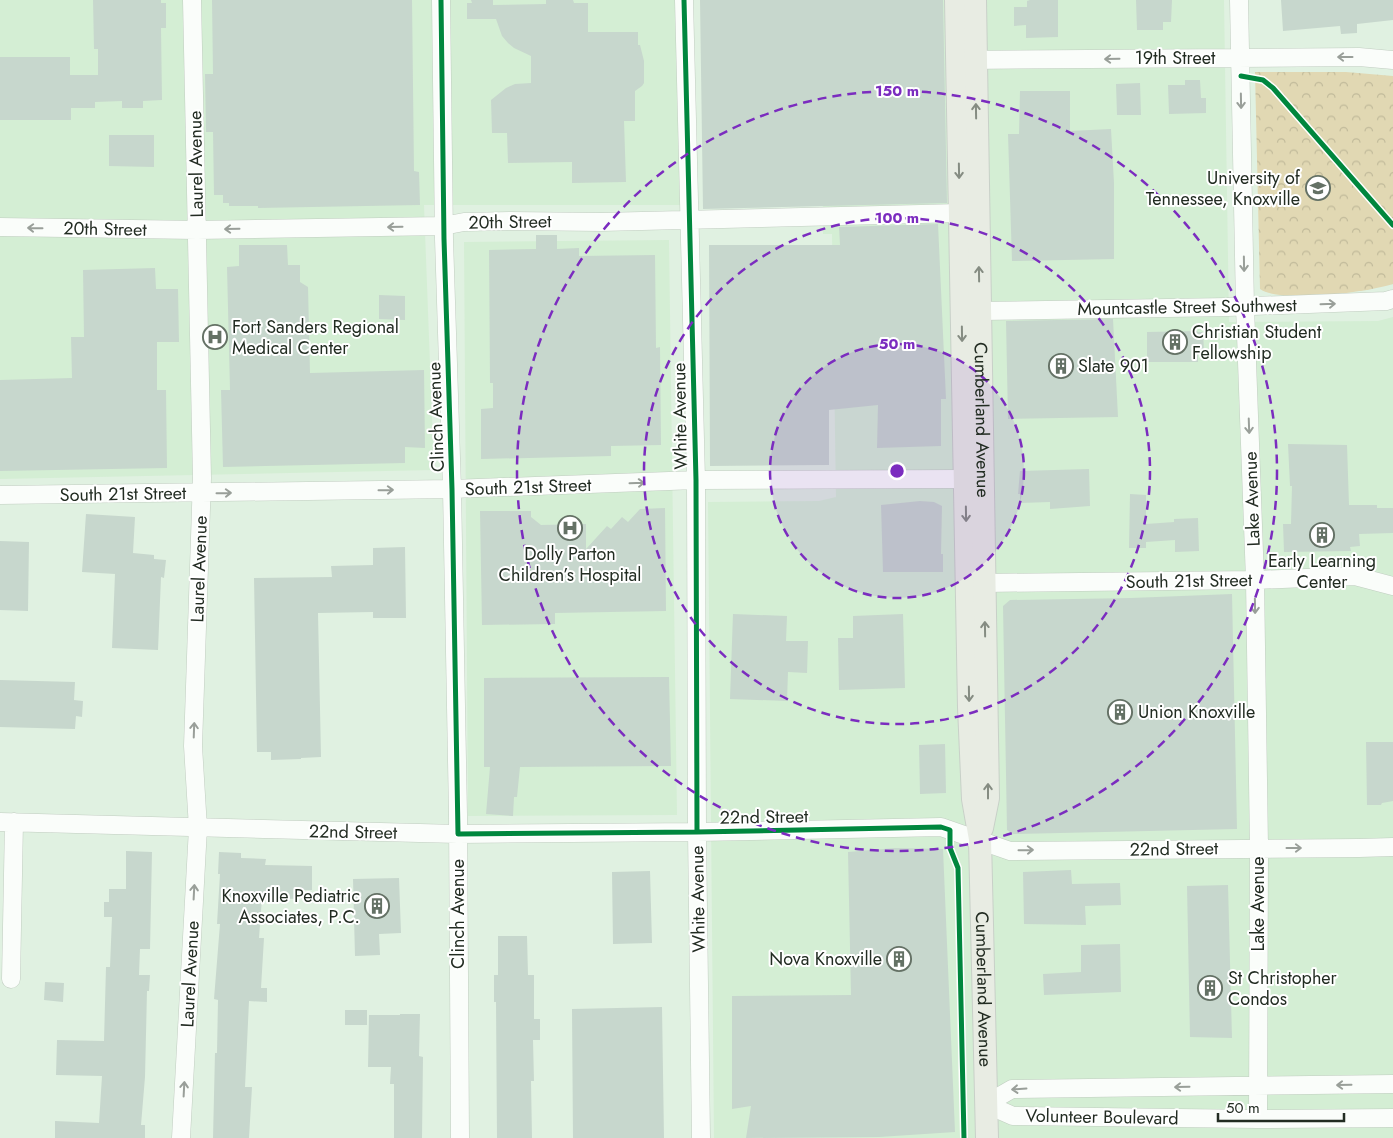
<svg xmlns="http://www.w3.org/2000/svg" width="1393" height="1138" font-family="Jost,sans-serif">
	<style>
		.built { fill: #d4eed4 }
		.park { fill: url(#park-crowns) }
		.building { fill: #c7d7cd }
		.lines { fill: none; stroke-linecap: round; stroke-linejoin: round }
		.minor-casing { stroke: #c1cdc1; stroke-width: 19 }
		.major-casing { stroke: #c8d0c8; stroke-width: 24 }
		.minor { stroke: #fafdfa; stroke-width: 18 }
		.major { stroke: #e8ece3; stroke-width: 22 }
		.cycleway-casing { stroke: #fff; stroke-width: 8 }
		.cycleway { stroke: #00873e; stroke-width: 5 }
		.oneway { stroke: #999f99 }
		.oneway2 { stroke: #858c82 }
		.ring { fill: none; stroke: #7b2cbf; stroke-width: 2.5; stroke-dasharray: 9 6 }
		.labels { text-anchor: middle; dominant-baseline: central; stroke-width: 4; stroke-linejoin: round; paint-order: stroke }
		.street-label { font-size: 18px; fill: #222c22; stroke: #fff }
		.poi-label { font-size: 18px; fill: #222c22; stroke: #fff; text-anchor: start }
		.centre { fill: #7b2cbf; stroke: #fff; stroke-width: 2.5 }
		.ring-label { font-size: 15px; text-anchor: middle; font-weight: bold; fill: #7b2cbf; stroke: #fff; stroke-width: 4; stroke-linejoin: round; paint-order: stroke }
	</style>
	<defs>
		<pattern id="park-crowns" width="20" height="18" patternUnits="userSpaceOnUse" patternTransform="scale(1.25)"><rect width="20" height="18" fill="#e1d8b3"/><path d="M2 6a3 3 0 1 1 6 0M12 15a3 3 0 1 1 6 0" fill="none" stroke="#c1ba9a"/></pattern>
	</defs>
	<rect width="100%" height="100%" fill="#e0f1e1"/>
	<path class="built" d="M0 0H676L682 205H424L434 470 0 479Z
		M822 0H1224L1229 322 1378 321 1393 317V1138H714L708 502 819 501 836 497 832 234H823Z
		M669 240 677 815 468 816 464 242Z"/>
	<path class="park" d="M1255 72H1346L1393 76V284C1368 292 1281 304 1260 289Z"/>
	<path class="building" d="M93 0H161V3H166V28H161L162 100 143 101V108H122V101L95 102V108H71V120H0V57H70V75H98V49H94Z
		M212 0H412L414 171 419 172 420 205 258 208V206H229V203H223V195H214L213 132H206L205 74H213Z
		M471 0H493V5L546 4V0H573L574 3H588V32H638V45H640L644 61V83L642 86 635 91V121H624L626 182 572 183V162L508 163 507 133H492L491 100 506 88 515 84 531 83V56L514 48 508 43 502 36 496 19H467V3H472Z
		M700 0H943L947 203 703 209Z
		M1030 0H1058V37L1026 38V25L1014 26V7H1027V1Z
		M1136 0H1172L1171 22H1163V30H1137Z
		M1281 0H1393V20L1357 24V33L1341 34 1340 26 1283 31Z
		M1185 80H1200L1201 98H1206V113L1169 114 1168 85H1185Z
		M1140 83 1141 115H1117L1116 84Z
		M1020 91H1070V131L1111 129 1114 183V259L1012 261 1008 134H1019Z
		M109 135H154V167L109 166Z
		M938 224 946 399H941V446L877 448 878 405 829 410V465L710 466 709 245H840L839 227Z
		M536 235H557V249L579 248V256L655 255 656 348 660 347 661 445 611 446V456L481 459V409L493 408V383H490L489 250 536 249Z
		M239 245H287L288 265H300V282L308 287 310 373 424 370 425 448 405 447V463L223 467 221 390H230L227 267 239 266Z
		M155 268 156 289H178L179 342H157V390H166L167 468 0 471V380L72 378 71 337H84L83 270Z
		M379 295 405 296V320L379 319Z
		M1113 319 1118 417 1008 419 1006 321Z
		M1197 331 1198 332H1203L1204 351H1198V362H1147V332Z
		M1288 444 1347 445 1349 505H1377V508H1393V533L1359 534 1360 546 1350 547 1351 551 1284 552 1283 524H1291L1292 486H1290Z
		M1089 469 1090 506 1050 509V502L1020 503V494H1018L1020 471Z
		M1130 494 1146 495V524L1174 522V519L1198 518 1199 551 1175 552V540L1146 542V548H1129Z
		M920 501 934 502 942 506 941 554H943V572H883L881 505Z
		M665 508 666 611 555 613V624L482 625 480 511H531V517L541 525 586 524V549L607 526 611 529 622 517 628 522 640 509Z
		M86 514 135 517 133 553 154 555V559L166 560 164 578 161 577 158 650 112 648 115 574 82 572Z
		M0 541 29 542 28 611 0 610Z
		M405 547 406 618H373V612L318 613 321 757 301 758V759L271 760V752H257L254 578 332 577 331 566 373 565V548Z
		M1232 594 1237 829 1013 834 1007 830 1003 606 1010 600 1131 598Z
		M733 614 787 616 786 641H808L807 673 788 672 787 701 730 699Z
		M903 614 905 688 839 690 838 638H853V616Z
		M669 677 671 766 520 767 517 797H514L513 816 486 814 490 767H484V678Z
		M0 680 75 682 74 700 83 701 82 717 76 716 75 729 0 727Z
		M1366 742H1393V801L1382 803 1381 805H1367Z
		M945 744 946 793 920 794 919 745Z
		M895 848 943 849 955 1132 879 1137 746 1138 751 1106 732 1109V996L851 995 848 852Z
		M126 851 152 852 150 949H140L139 975H150L149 991H147L145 1077 141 1125H145V1138H55V1121L99 1123 102 1076 56 1075 57 1040 104 1041 106 967H110L112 917H104V902H109V889H126Z
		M219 852 241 853V858L266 859 265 865 312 866V890H299V899L262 898 259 938H264L261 988H267V1002L249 1001 245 1087H252L249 1138H213L215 1053H217L218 1000 214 999 220 924H217L220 874H218Z
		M1071 870 1072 884 1120 883 1121 905 1085 906 1086 925 1024 924 1023 872Z
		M650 871 652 943 613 944 612 872Z
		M399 878 401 933 379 934 380 955 355 956 353 879Z
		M1228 885 1232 1038 1190 1037 1187 886Z
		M498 936H527L528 975H534V1019H540V1040H533L534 1081H531L532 1138H497L496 1002H494V975H498Z
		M1120 944 1121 992 1044 995 1043 974 1081 972V945Z
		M45 982 64 983 63 1002 44 1000Z
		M662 1007 664 1138H573L572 1009Z
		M345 1010H367V1025H345Z
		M400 1014H420L419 1056 423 1057 422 1138H394V1084H390L391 1067H368L369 1015H400Z"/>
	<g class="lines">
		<defs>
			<path id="minor" d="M441 0 444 239 452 489 458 815 460 1138
				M684 0 696 480 697 832 701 1138
				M1239 0 1245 307 1255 580 1259 848 1258 1119
				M964 60 1359 57 1393 60
				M0 227 197 230 443 226 464 222 510 221 601 222 960 213
				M980 311 1228 307 1386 301 1393 299
				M0 495 452 489 696 480 965 479
				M984 583 1255 580 1355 576 1393 586
				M0 822 458 834 697 832 941 827 1010 851 1359 848 1393 847
				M11 979 14 822
				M986 1104 1012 1089 1393 1084
				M986 1104 1013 1116 1258 1119 1393 1118
				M181 1138 198 828 193 746 202 478 192 0"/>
			<g id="major">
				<path id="s1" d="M956 0 969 707 973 799 980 839 987 1138"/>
				<path id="s2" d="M975 0 988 798 982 828"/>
			</g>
		</defs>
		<use href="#minor" class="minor-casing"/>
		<use href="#major" class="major-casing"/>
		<use href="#minor" class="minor"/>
		<use href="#major" class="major"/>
		<defs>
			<path id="cycleway" d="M441 0 444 239 452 489 458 834 697 832 941 827 950 830V848L958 868 964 1138
				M684 0 696 480 697 832
				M1241 76 1263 80 1273 88 1393 225"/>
		</defs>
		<use href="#cycleway" class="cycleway-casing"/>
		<use href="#cycleway" class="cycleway"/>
	</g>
	<defs><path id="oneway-shaft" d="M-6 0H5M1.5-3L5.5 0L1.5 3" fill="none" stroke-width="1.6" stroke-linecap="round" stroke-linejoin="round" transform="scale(1.25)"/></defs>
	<g class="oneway">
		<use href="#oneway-shaft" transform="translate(1345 57) rotate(180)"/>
		<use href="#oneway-shaft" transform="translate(1112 59) rotate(179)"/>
		<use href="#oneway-shaft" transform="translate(1241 101) rotate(89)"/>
		<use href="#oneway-shaft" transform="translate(395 227) rotate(179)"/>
		<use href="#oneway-shaft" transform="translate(35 228) rotate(-179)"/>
		<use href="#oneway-shaft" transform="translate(232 229) rotate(179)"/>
		<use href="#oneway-shaft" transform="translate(1244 264) rotate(89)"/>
		<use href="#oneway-shaft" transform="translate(1328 304) rotate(-2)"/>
		<use href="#oneway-shaft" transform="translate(1249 426) rotate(88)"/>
		<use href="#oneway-shaft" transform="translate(637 483) rotate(-2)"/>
		<use href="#oneway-shaft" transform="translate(386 490) rotate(-1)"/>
		<use href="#oneway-shaft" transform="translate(224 493) rotate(-1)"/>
		<use href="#oneway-shaft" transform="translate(1255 606) rotate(89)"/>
		<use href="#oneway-shaft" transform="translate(194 730) rotate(-88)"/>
		<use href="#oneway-shaft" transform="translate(1294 848)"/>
		<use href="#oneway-shaft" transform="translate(1026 850) rotate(-1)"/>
		<use href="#oneway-shaft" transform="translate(194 892) rotate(-87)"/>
		<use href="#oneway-shaft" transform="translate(1344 1085) rotate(179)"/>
		<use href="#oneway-shaft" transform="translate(1182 1087) rotate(179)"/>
		<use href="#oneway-shaft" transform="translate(184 1089) rotate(-87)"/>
		<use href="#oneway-shaft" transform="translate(1019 1089) rotate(176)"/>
	</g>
	<g class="oneway2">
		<use href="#oneway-shaft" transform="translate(976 111) rotate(-91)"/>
		<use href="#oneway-shaft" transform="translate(959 171) rotate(89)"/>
		<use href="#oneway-shaft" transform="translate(979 274) rotate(-91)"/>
		<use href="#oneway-shaft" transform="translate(962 334) rotate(89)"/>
		<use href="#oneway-shaft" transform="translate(966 514) rotate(89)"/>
		<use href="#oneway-shaft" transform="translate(985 629) rotate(-91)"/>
		<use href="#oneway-shaft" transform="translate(969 694) rotate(89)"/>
		<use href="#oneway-shaft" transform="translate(988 791) rotate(-90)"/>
	</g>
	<circle cx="897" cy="471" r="127" fill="#7b2cbf" fill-opacity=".12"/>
	<g class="ring">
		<circle cx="897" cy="471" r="127"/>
		<circle cx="897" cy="471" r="253"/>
		<circle cx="897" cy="471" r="380"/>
	</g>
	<defs>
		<symbol id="university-ring" viewBox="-11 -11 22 22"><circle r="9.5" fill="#fff" stroke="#647165" stroke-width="1.5"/><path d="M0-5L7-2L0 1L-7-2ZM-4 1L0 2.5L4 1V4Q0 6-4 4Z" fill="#647165"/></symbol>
		<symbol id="hospital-ring" viewBox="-11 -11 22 22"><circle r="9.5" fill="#fff" stroke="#647165" stroke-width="1.5"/><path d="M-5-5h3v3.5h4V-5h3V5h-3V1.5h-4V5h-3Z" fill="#647165"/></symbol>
		<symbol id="building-ring" viewBox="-11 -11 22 22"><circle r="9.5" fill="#fff" stroke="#647165" stroke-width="1.5"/><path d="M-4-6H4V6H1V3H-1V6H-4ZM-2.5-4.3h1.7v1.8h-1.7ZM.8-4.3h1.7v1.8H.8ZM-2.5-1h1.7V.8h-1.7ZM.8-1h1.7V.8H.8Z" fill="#647165"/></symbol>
	</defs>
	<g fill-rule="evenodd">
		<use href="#university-ring" x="1304" y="174" width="28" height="28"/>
		<use href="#hospital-ring" x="201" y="323" width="28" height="28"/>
		<use href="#building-ring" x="1161" y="328" width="28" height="28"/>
		<use href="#building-ring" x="1047" y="352" width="28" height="28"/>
		<use href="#hospital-ring" x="556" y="514" width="28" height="28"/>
		<use href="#building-ring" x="1308" y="521" width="28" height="28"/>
		<use href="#building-ring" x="1106" y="698" width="28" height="28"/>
		<use href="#building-ring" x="363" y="892" width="28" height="28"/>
		<use href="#building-ring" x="885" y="945" width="28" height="28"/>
		<use href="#building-ring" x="1196" y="974" width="28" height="28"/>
	</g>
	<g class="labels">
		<g class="street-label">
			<text x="1175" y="58">19th Street</text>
			<text transform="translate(196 164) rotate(-91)">Laurel Avenue</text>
			<text transform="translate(510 222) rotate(-1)">20th Street</text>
			<text transform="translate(105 229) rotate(1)">20th Street</text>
			<text transform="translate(1187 307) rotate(-1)">Mountcastle Street Southwest</text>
			<text transform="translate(680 416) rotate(-91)">White Avenue</text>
			<text transform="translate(436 417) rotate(-92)">Clinch Avenue</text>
			<text stroke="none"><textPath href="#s2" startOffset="420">Cumberland Avenue</textPath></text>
			<text transform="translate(528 487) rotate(-2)">South 21st Street</text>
			<text transform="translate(123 494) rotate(-1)">South 21st Street</text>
			<text transform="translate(1252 499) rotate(-92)">Lake Avenue</text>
			<text transform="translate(199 569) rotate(-88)">Laurel Avenue</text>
			<text transform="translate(1189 581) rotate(-1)">South 21st Street</text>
			<text transform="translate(764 817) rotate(-1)">22nd Street</text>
			<text transform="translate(353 832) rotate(1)">22nd Street</text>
			<text transform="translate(1174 849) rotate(-1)">22nd Street</text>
			<text transform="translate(698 899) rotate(-91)">White Avenue</text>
			<text transform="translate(1258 904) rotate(-90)">Lake Avenue</text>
			<text transform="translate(458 914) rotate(-90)">Clinch Avenue</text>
			<text transform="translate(190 974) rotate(-87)">Laurel Avenue</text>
			<text stroke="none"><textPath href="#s1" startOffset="990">Cumberland Avenue</textPath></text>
			<text transform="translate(1102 1117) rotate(1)">Volunteer Boulevard</text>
		</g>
		<g class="poi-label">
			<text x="1300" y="178" text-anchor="end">University of<tspan x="1300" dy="21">Tennessee, Knoxville</tspan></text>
			<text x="232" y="327">Fort Sanders Regional<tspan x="232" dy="21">Medical Center</tspan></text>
			<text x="1192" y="332">Christian Student<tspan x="1192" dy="21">Fellowship</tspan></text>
			<text x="1078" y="366">Slate 901</text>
			<text x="570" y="554" text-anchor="middle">Dolly Parton<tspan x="570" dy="21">Children’s Hospital</tspan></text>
			<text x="1322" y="561" text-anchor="middle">Early Learning<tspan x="1322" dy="21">Center</tspan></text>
			<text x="1138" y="712">Union Knoxville</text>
			<text x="360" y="896" text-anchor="end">Knoxville Pediatric<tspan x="360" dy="21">Associates, P.C.</tspan></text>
			<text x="882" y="959" text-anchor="end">Nova Knoxville</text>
			<text x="1228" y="978">St Christopher<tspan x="1228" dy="21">Condos</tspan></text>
		</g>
	</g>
	<circle cx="897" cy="471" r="8" class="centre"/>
	<g class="ring-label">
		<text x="897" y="96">150 m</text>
		<text x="897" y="223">100 m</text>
		<text x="897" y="349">50 m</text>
	</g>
	<path d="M1218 1113v8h126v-8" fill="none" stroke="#222c22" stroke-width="2.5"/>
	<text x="1226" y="1113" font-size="15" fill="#222c22" stroke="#ffffff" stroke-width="4" paint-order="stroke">50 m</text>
</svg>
